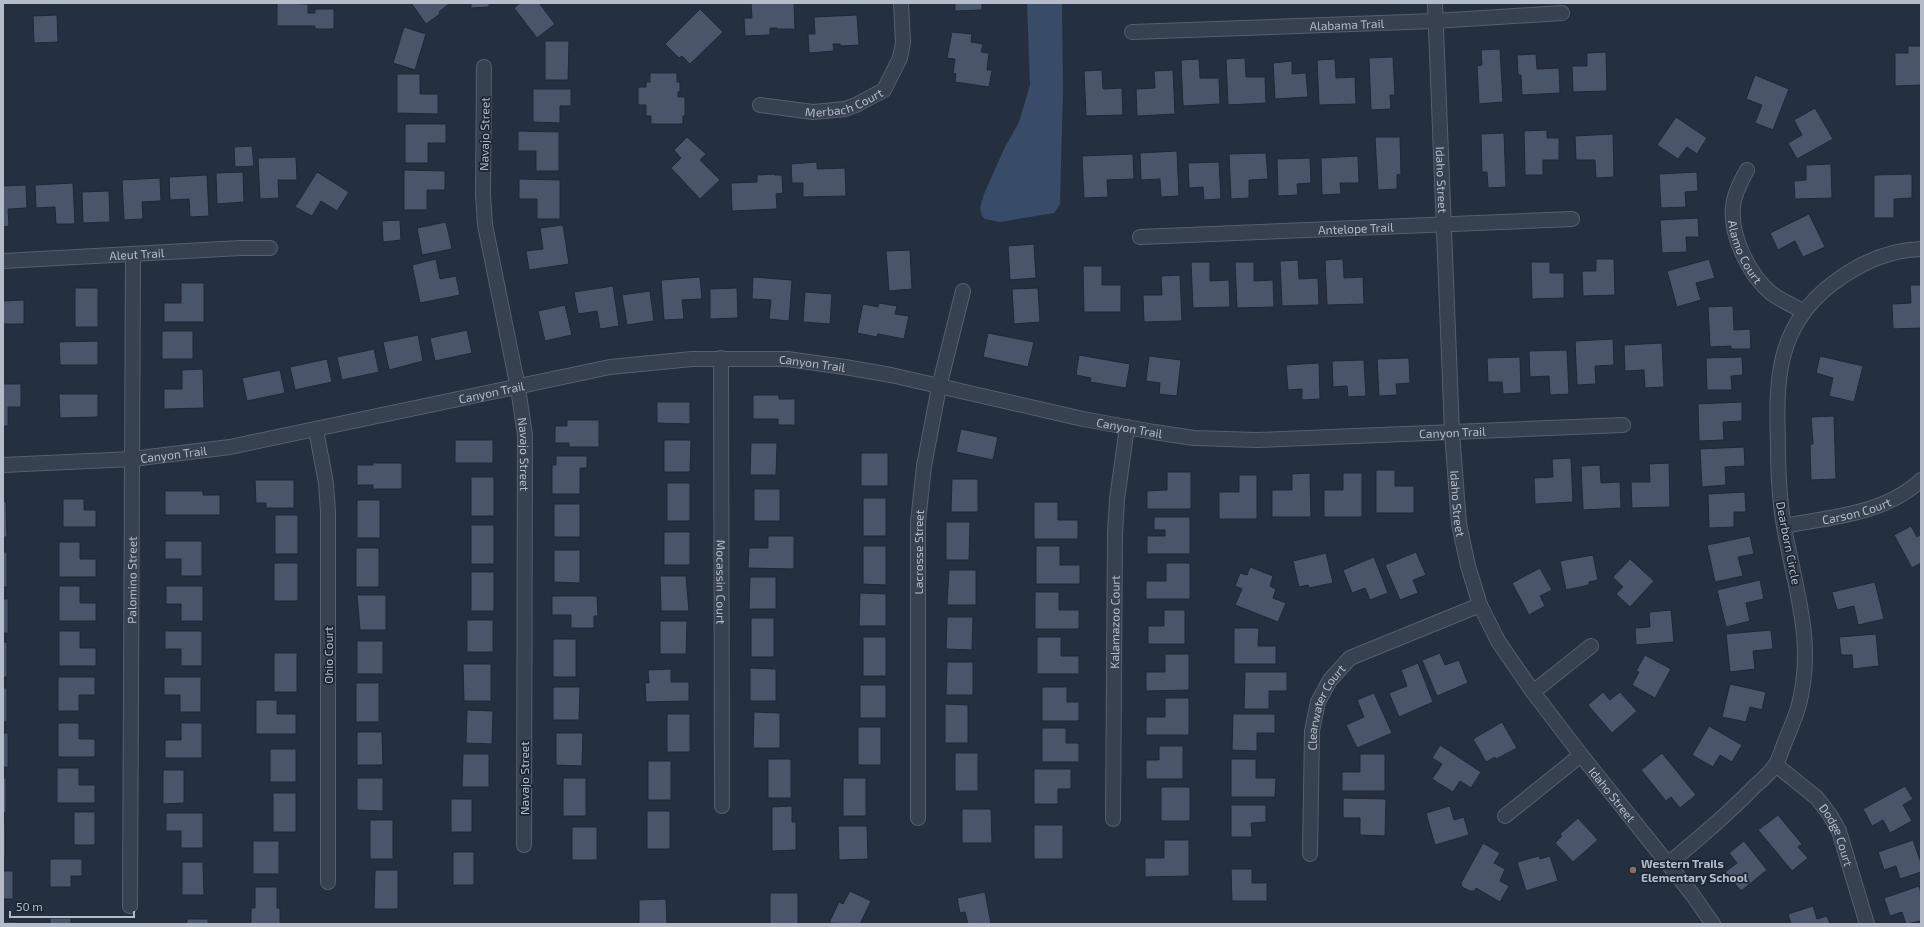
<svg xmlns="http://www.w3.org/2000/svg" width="1924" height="927" font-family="'Exo 2',sans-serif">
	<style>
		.water { fill: #384c69 }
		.building { fill: #495669; stroke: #1f2836 }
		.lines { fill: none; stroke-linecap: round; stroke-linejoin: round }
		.minor-casing { stroke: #565f6d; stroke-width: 16 }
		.minor { stroke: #38414f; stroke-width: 14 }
		.education-dot { fill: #8d6e63; stroke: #1d2634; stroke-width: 1.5 }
		.labels { text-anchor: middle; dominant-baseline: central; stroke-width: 3.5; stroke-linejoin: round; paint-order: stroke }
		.street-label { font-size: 12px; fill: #b4bcca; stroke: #1d2634 }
		.poi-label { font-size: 12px; font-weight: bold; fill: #b4bcca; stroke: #1d2634; text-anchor: start }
	</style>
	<rect width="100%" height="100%" fill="#242f40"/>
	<path class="water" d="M1027 3H1062L1063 90 1060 204 1054 213 1000 222 985 219 982 216 980 208 984 194 1004 149 1019 122 1030 85Z"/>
	<path class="building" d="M277 3 308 4V13H315V9H334V29H315V26H277Z
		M411 3H450L439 12 440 14 426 24Z
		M471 3H489V7L471 8Z
		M520 3H539L555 24 537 38 514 8Z
		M751 3H794L795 29H777V28H770V35L745 36 744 18H752Z
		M955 3H982V10L955 11Z
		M700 9 723 32 690 64 682 56 679 58 665 44Z
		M57 15 58 42 34 43 33 16Z
		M857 15 859 45 841 46 840 44H833L834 51 809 53 808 34H815L814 17Z
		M404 27 426 34 415 70 393 63Z
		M952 32 972 34 971 42 983 44 981 52 989 53 987 70H992L989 87 955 82 956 74 953 73 955 59 947 58Z
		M545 41H569L568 80H545Z
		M1908 46H1921V85L1895 86V53H1908Z
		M1500 49 1503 102 1479 104 1477 66 1482 65 1481 50Z
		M1606 52 1607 91 1573 92 1572 66H1587V53Z
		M1536 54 1537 69 1559 68 1560 93 1522 95 1521 75H1518L1517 55Z
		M1393 57 1395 95H1390L1391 109 1371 110 1369 58Z
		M1245 58 1246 77H1265L1266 103 1228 105 1226 59Z
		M1199 59 1200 78H1219L1220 104 1183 106 1181 60Z
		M1335 59 1336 78 1355 77 1356 104 1319 105 1317 60Z
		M1292 61V74L1306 73 1308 97 1275 99 1273 63Z
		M1102 70 1103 89 1122 88 1123 115 1086 116 1084 71Z
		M1173 70 1175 114 1137 116 1136 89 1155 88 1154 71Z
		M650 73H677V82H680V92H678V97H685V116H683V124H651V116H646V105H638V87H646V82H650Z
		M397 74H420V94H438V114L397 113Z
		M1755 75 1789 89 1773 130 1755 123 1762 105 1746 99Z
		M533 89H571V106H560V123L533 122Z
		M1815 108 1833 139 1797 159 1788 143 1802 135 1794 120Z
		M1676 117 1707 138 1697 154 1687 147 1678 159 1657 145Z
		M405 124H446V143H428V163H405Z
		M1547 130V138H1559V160H1543V175H1525L1524 131Z
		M518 131 559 132V171H536V151H518Z
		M1504 133 1506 187 1488 188 1487 172H1482L1481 134Z
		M1613 134 1614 177 1596 178 1595 160H1576L1575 136Z
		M687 137 706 154 700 160 720 180 700 199 671 168 681 158 674 150Z
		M1375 137H1400L1401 174 1397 175V189L1378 190Z
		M252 146 254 166 235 167 234 147Z
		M1177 151 1179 196 1161 197 1160 179 1141 180 1140 153Z
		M1266 153 1268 179 1249 180V198L1231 199 1229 154Z
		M1133 154 1134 179 1107 180 1108 197 1084 198 1082 156Z
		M1358 156 1359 183H1340L1341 194 1322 195 1321 158Z
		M296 157 297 180H278L279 198 260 199 258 158Z
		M1310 158 1311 183 1297 184 1298 195 1278 196 1277 159Z
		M817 162V169L845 168 846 196 803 197V183H792L791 164Z
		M1219 162 1221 199 1204 200 1203 187 1189 188 1188 163Z
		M1831 164 1832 198 1795 199 1794 181 1806 180V165Z
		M404 170 445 171V190H427V210H404Z
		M243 172 244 202 217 204 216 173Z
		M317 172 349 192 337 211 321 201 312 216 295 207Z
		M1697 172 1698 191 1685 192 1686 207 1661 208 1659 174Z
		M775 174V175H782L783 193 776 194 777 209 732 211 731 183 757 182V175Z
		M1912 174V198L1894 199V218H1874V175Z
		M207 175 209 216 190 217 189 199 170 200 169 177Z
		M160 178 161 201 142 202 143 219 124 220 122 180Z
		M519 179 560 180V219H537V199H519Z
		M73 183 75 224H56L55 207 36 208 35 185Z
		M26 185 27 208 8 209 9 226 3 227V186Z
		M109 191 110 222 83 223 82 192Z
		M1809 214 1825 247 1803 257 1795 241 1778 250 1770 233Z
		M1698 218 1699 237H1686L1687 252 1662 253 1660 220Z
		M400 220 401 240 383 242 382 221Z
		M446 222 452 249 422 255 417 228Z
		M563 225 569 264 529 270 526 251 543 249 540 228Z
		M1034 244 1036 278 1010 280 1008 246Z
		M910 250 912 289 889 291 886 251Z
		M436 259 440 279 456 276 460 295 420 303 412 265Z
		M1343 259 1344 278 1363 277 1364 304 1327 305 1325 260Z
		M1596 259H1614L1615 295 1583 296 1582 271H1596Z
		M1709 259 1715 278 1696 283 1701 300 1677 307 1667 271Z
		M1298 260 1299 279 1318 278 1319 305 1282 306 1280 261Z
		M1191 262H1210V281L1229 280 1230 307 1193 308Z
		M1235 262H1254V281L1273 280 1274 307 1237 308Z
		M1531 262H1550V273H1564V298L1532 299Z
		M1083 266H1102V285H1121V312H1084Z
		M1180 275 1182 321 1144 322 1143 295H1162L1161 276Z
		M700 277 702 299 682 300 684 319 664 320 661 280Z
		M753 277 792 280 789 321 769 319 771 300 752 299Z
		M181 283H204V322H164V303H181Z
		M1910 285H1921V328L1893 329 1892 304 1911 303Z
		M613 286 619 326 600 329 597 311 578 314 574 292Z
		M75 288H98V327H75Z
		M737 288 738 318 710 319V289Z
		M1038 288 1040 322 1014 324 1012 289Z
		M650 291 654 321 627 325 622 295Z
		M805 292 832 294 830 324 803 322Z
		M24 300V324H3V301Z
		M879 303 897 306 895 314 909 316 904 339 878 334 877 337 857 333 863 304 878 307Z
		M565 305 572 335 545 341 538 311Z
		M1733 306 1734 330 1750 329 1751 349H1731V346L1710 347 1708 307Z
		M467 330 472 353 435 361 430 338Z
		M162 331H193V359H162Z
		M988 333 1034 342 1028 367 983 357Z
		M418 335 423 361 389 370 383 342Z
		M1613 339 1614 365 1595 366 1596 384 1577 385 1575 341Z
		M98 341V365H60L59 342Z
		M1662 343 1664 387 1645 388 1644 370 1625 371 1624 345Z
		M374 349 379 372 342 380 337 357Z
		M1567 350 1569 394 1550 395 1549 376 1530 377 1529 351Z
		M1079 355 1130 364 1126 388 1090 382 1091 378 1076 375Z
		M1149 356 1181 360 1177 396 1159 394 1160 383 1146 381Z
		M1820 356 1863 366 1854 402 1829 396 1833 378 1816 373Z
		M1520 357 1521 393 1503 394 1502 382H1488L1487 358Z
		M1742 357 1743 375 1731 376 1732 390H1707L1706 358Z
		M1409 358 1410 383 1396 384 1397 395 1379 396 1377 359Z
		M327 359 332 382 295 390 290 367Z
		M1364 360 1366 396 1348 397 1347 386 1333 387 1332 361Z
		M1319 363 1320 399 1302 400V389L1288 390 1286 365Z
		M203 369 204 408 164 409V389H182V370Z
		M280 370 285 393 247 401 242 378Z
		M3 384H21V407H8V426H3Z
		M59 394H98V417L60 418Z
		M753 395H779V399H795V425H778V419H753Z
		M657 402H690V424L657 423Z
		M1742 402V421L1723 422 1724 440 1699 441 1698 404Z
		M1834 416 1836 479 1811 480 1810 445 1813 444 1811 417Z
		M567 420H599V447H569V443H555V426H567Z
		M961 429 998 437 993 460 956 452Z
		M455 440H493V463H455Z
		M664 440H691L690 472H664Z
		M751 443H777L776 475H750Z
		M1744 447 1745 466 1725 467 1726 485 1702 487 1700 449Z
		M861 453H888V486H861Z
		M556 456H587V468H580V494H552V465H556Z
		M1571 458 1573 502 1535 504 1534 478 1553 477 1552 459Z
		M373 463H402V489H373V485H357V465H373Z
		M1669 463 1670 507 1632 508 1631 482H1650L1649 464Z
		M1600 465 1601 483 1620 482 1621 508 1583 510 1581 466Z
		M1376 470H1395V486H1414V513H1376Z
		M1167 472H1191V509H1147V491L1167 490Z
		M1310 473 1311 517H1272V490H1292V474Z
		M1343 473H1362V517H1324V490H1343Z
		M1239 475H1257V519H1219V492H1239Z
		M471 477H494V516H471Z
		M952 479H978V512H951Z
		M255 480H294V508H266V503H256Z
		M667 483H690V521H667Z
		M754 489H780V521H754Z
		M165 491H203V495H220V515H165Z
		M1745 492 1746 512H1734V527L1709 528 1708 494Z
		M863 498H886V536H863Z
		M63 499H84V510H96V527H63Z
		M357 500H380V538H357Z
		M6 501 7 537H3V502Z
		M1034 502H1058V520H1078V539H1034Z
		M554 504H580V537H554Z
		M275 515H298V554H275Z
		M1154 517H1190V554H1147V536H1165V530H1154Z
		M946 522H970L969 560H946Z
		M471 525H494V564H471Z
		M1911 526 1917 537 1921 534V563L1912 568 1894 535Z
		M664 532H690V565H664Z
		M768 536H794V569L748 568 749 548H768Z
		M1750 536 1754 554 1738 557 1743 576 1715 582 1707 545Z
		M165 541H202V576H181V559H165Z
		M59 542H80V559H96V577H59Z
		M863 546H886V585L863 584Z
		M1036 546H1060V565H1080V584H1036Z
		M356 548H379V587H356Z
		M554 550H580V583L554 582Z
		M3 552H7V587H3Z
		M1416 552 1426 575 1413 580 1418 593 1400 600 1385 565Z
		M1326 553 1333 583 1309 588 1308 585 1299 587 1293 561Z
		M1593 555 1598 580 1589 582V585L1566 590 1560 561Z
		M1374 557 1388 593 1370 600 1365 588 1352 593 1343 570Z
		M1630 559 1654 581 1630 607 1616 594 1623 587 1613 577Z
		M274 563H298V601H274Z
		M1166 563H1190V599H1146V581H1166Z
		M1250 567 1273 576 1270 586 1276 589 1273 598 1286 603 1278 622 1235 605 1242 589 1235 586 1240 573 1247 575Z
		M1540 568 1552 590 1540 596 1545 606 1529 615 1512 583Z
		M949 570H976V605H947Z
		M471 572H494V611H471Z
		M660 576H686L689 611H661Z
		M750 577H776V609H749Z
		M1760 580 1764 599 1746 603 1750 621 1726 627 1717 590Z
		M1875 582 1884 619 1858 625 1854 606 1837 610 1832 592Z
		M59 586H80V603H96V621H59Z
		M166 586H203V621H181V604H166Z
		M1035 592H1059V610H1079V629H1035Z
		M860 593 886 594V626H859Z
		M357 595H386V630H360Z
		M552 596H597L598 616H594V628H571V615H552Z
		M3 599H8V633H3Z
		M1164 610H1185V644H1148V626H1164Z
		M1671 610 1674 642 1636 645 1635 628 1650 627 1649 612Z
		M947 617H973L972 650 946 649Z
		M751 618H774V657H751Z
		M467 620H493V652H467Z
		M660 621H687L686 654H660Z
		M1234 628H1259L1258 646H1276V664H1234Z
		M1771 630 1773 649 1753 651 1755 669 1730 672 1726 634Z
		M59 631H80V648H96V666H59Z
		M165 631H202V666H181V649H165Z
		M1876 634 1879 666 1853 669 1852 655H1841L1839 637Z
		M863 637H886V676H863Z
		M1037 637H1061V656H1079V674H1037Z
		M553 639H576V677H553Z
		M357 641H383V674H357Z
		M3 642H7V677H3Z
		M274 653H297V692H274Z
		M1440 653 1445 665 1459 660 1468 683 1437 696 1422 660Z
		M1165 654H1189V690L1146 691V672H1165Z
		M1645 655 1671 669 1655 698 1632 685 1639 672 1636 671Z
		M947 662H973V695H946Z
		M1418 663 1433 702 1399 717 1389 693 1407 686 1401 670Z
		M463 664H491V701H464Z
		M750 668 776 669V701H750Z
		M671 669V682H689V701L646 702 645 683H649L648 670Z
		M1245 672H1287V691H1269V709H1244Z
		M58 677H95V695H79V711H58Z
		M164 677H201V712H180V695H164Z
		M356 683H379V722H356Z
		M1730 684 1766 692 1762 710 1750 707 1746 722 1722 717Z
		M860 685H886V718H860Z
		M553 687H580L579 720H553Z
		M1042 687H1067V702H1079V721H1042Z
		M3 688H7V722H3Z
		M1603 692 1610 700 1620 692 1637 711 1612 733 1588 705Z
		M1374 693 1392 733 1357 748 1346 725 1364 717 1357 700Z
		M1165 698H1189V735H1146V717H1165Z
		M256 700H277V714H296V734H256Z
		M945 704 968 705V743H945Z
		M467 710 493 711 492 744 466 743Z
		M754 712 780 713V748H753Z
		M667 714H690V752H667Z
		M1233 714H1275V733H1257V751L1232 750Z
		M1502 722 1517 748 1496 759 1495 757 1486 762 1473 739Z
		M58 723H79V739H95V757H58Z
		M181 723H202V758H165V740H181Z
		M1709 726 1742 745 1732 762 1720 755 1713 767 1692 755Z
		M858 727H881V765H858Z
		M1042 728H1066V743H1079V762H1042Z
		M357 732H382L383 765H357Z
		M3 733H8V767H3Z
		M556 733H583L582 766 556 765Z
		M1440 745 1481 772 1471 788 1460 781 1453 792 1432 779 1442 764 1432 758Z
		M1159 746H1183V779H1146V760H1159Z
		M270 749H296V782H270Z
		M955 753H978V791H955Z
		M1662 753 1696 795 1680 808 1671 797 1666 801 1641 770Z
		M463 754H489V787H462Z
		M1360 754H1385V791H1342V772H1360Z
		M768 759H791V798H768Z
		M1231 759H1256V778H1276L1275 797H1231Z
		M648 761H671V800H648Z
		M57 768H79V785H95V803H57Z
		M1034 769H1071V789H1058V804H1034Z
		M163 770H184V803L163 804Z
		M3 778H6V813H3Z
		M357 778H383V811L357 810Z
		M563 778H586V816H563Z
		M843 778H866V816H843Z
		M1905 786 1913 799 1903 805 1912 821 1890 833 1883 820 1872 826 1863 809Z
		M1161 787H1190V821H1161Z
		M273 793H296V832H273Z
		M1343 798 1386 799 1385 836 1360 835V818H1343Z
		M451 799H472V832H451Z
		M1231 805H1266V822L1251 823 1252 837H1231Z
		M792 806V822H796V850L772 851V807Z
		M1450 806 1454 820 1464 817 1469 835 1435 845 1426 813Z
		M962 809H991L992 843H962Z
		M647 811H670V849H647Z
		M74 812H95V845H74Z
		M166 813H203V848H181V831H166Z
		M1778 815 1802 844 1798 847 1808 858 1792 871 1758 830Z
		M1578 818 1598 840 1573 862 1555 843 1562 836 1560 834Z
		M370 820H393V859H370Z
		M3 824H5V858H3Z
		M1034 825H1063V859H1034Z
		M838 826H867L868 859 839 860Z
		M572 827H597V860H572Z
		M1164 840H1189V876L1145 877V858H1164Z
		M1913 840 1921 863V872L1900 879 1896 866 1884 870 1878 852Z
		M253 841H279V874H253Z
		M1744 841 1767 870 1741 891 1725 872 1737 863 1729 853Z
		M1483 843 1500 853 1494 863 1505 869 1500 881 1509 886 1500 902 1476 888 1474 891H1470L1462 887 1461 883Z
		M453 852H474V885H453Z
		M1539 856 1540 859 1550 856 1558 881 1526 891 1517 862Z
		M50 859H82V876H71V887H50Z
		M182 862H203L204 895H182Z
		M1231 869H1252V883H1267V901H1232Z
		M375 870H398V909H374Z
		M3 871H13V899H3Z
		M1919 886 1921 893V921L1906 924 1902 912 1890 916 1884 898Z
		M255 887H277V908H280V924H251V908H255Z
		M850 891 871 901 860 924 829 923 839 902 843 904Z
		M985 892 991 924H968L965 912 960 913 957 898Z
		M770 893H798V924H770Z
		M666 899 667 924H639V900Z
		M1813 906 1817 919 1827 916 1830 924H1791L1788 914Z
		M50 918H71V924H50Z
		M187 919H208V924H187Z
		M3 922H16V924H3Z"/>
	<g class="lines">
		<defs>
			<g id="minor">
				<path id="s1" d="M1435 3 1452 432 1459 524 1468 566 1480 605 1498 641 1533 692 1581 755 1692 894 1713 924"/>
				<path id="s2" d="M1132 32 1435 21 1562 13"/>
				<path id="s3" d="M484 67 483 195 485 225 518 388 525 435 524 845"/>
				<path id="s4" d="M760 105 813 112 845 109 856 105 884 90 900 58 903 42 901 3"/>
				<path id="s5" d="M1747 170C1741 181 1734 194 1733 207 1730 235 1749 275 1771 293 1780 300 1792 305 1803 311"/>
				<path id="s6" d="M1140 237 1572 219"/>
				<path id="s7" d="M3 261 241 248H270"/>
				<path id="s8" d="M721 358 722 806"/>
				<path d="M316 430 326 483 328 512V882"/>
				<path id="s9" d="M3 465 132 459 230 447 610 367 692 359H787L845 367 891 375 1083 419 1154 432 1194 438 1257 440 1623 425"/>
				<path id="s10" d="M1784 526C1831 517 1885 514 1921 480"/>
				<path d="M1533 692 1591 646"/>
				<path id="s11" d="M1776 765 1817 798 1830 815 1839 831 1867 924"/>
				<path d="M1505 816 1581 755"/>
				<path id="s12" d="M918 818V522L924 466 939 387 963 291"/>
				<path id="s13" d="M1113 819 1115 534 1117 499 1127 427"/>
				<path id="s14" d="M1310 854 1312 731 1318 702 1330 680 1350 658 1480 605"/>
				<path d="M1668 864C1698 839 1728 814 1755 786 1762 780 1771 772 1776 764 1779 759 1781 752 1783 747 1788 734 1794 721 1798 708 1816 643 1795 590 1784 526 1779 499 1778 471 1778 444 1776 380 1776 327 1832 284 1858 264 1887 250 1921 249"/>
				<path id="s15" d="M130 906 133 254"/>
			</g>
		</defs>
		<use href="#minor" class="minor-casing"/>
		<use href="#minor" class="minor"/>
	</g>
	<circle class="education-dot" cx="1633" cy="870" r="4"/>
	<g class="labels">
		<g class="street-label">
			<text stroke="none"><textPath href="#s2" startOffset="215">Alabama Trail</textPath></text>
			<text stroke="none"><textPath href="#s4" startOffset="86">Merbach Court</textPath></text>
			<text transform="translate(484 134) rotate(-89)">Navajo Street</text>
			<text stroke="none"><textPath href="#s1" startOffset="177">Idaho Street</textPath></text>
			<text stroke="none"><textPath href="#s6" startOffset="216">Antelope Trail</textPath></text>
			<text stroke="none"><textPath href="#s5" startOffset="87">Alamo Court</textPath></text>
			<text stroke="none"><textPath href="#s7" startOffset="134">Aleut Trail</textPath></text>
			<text stroke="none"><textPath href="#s9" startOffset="819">Canyon Trail</textPath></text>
			<text stroke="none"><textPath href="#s9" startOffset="495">Canyon Trail</textPath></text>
			<text stroke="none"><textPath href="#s9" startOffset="1143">Canyon Trail</textPath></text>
			<text stroke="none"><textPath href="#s9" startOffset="1467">Canyon Trail</textPath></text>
			<text stroke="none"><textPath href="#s9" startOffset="171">Canyon Trail</textPath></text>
			<text stroke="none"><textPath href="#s3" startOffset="391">Navajo Street</textPath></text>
			<text stroke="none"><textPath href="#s1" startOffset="501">Idaho Street</textPath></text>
			<text stroke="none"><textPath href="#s10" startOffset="74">Carson Court</textPath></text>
			<text transform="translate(1789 543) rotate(79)">Dearborn Circle</text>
			<text stroke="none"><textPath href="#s12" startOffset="266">Lacrosse Street</textPath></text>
			<text stroke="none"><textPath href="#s15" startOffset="326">Palomino Street</textPath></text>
			<text stroke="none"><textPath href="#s8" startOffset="224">Mocassin Court</textPath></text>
			<text stroke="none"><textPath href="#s13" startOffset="197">Kalamazoo Court</textPath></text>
			<text transform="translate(328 655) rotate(-90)">Ohio Court</text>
			<text stroke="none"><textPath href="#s14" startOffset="150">Clearwater Court</textPath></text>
			<text transform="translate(524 778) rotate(-90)">Navajo Street</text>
			<text stroke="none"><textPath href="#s1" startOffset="837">Idaho Street</textPath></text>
			<text stroke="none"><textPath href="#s11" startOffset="95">Dodge Court</textPath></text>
		</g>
		<g class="poi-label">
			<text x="1641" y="863">Western Trails<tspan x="1641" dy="14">Elementary School</tspan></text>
		</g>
	</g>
	<rect width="1924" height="927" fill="none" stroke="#b4bcca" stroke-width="8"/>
	<path d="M10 911v6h124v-6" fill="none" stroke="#b4bcca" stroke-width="2"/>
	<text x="16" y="911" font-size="12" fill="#b4bcca" stroke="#1d2634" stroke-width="3" paint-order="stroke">50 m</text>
</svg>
